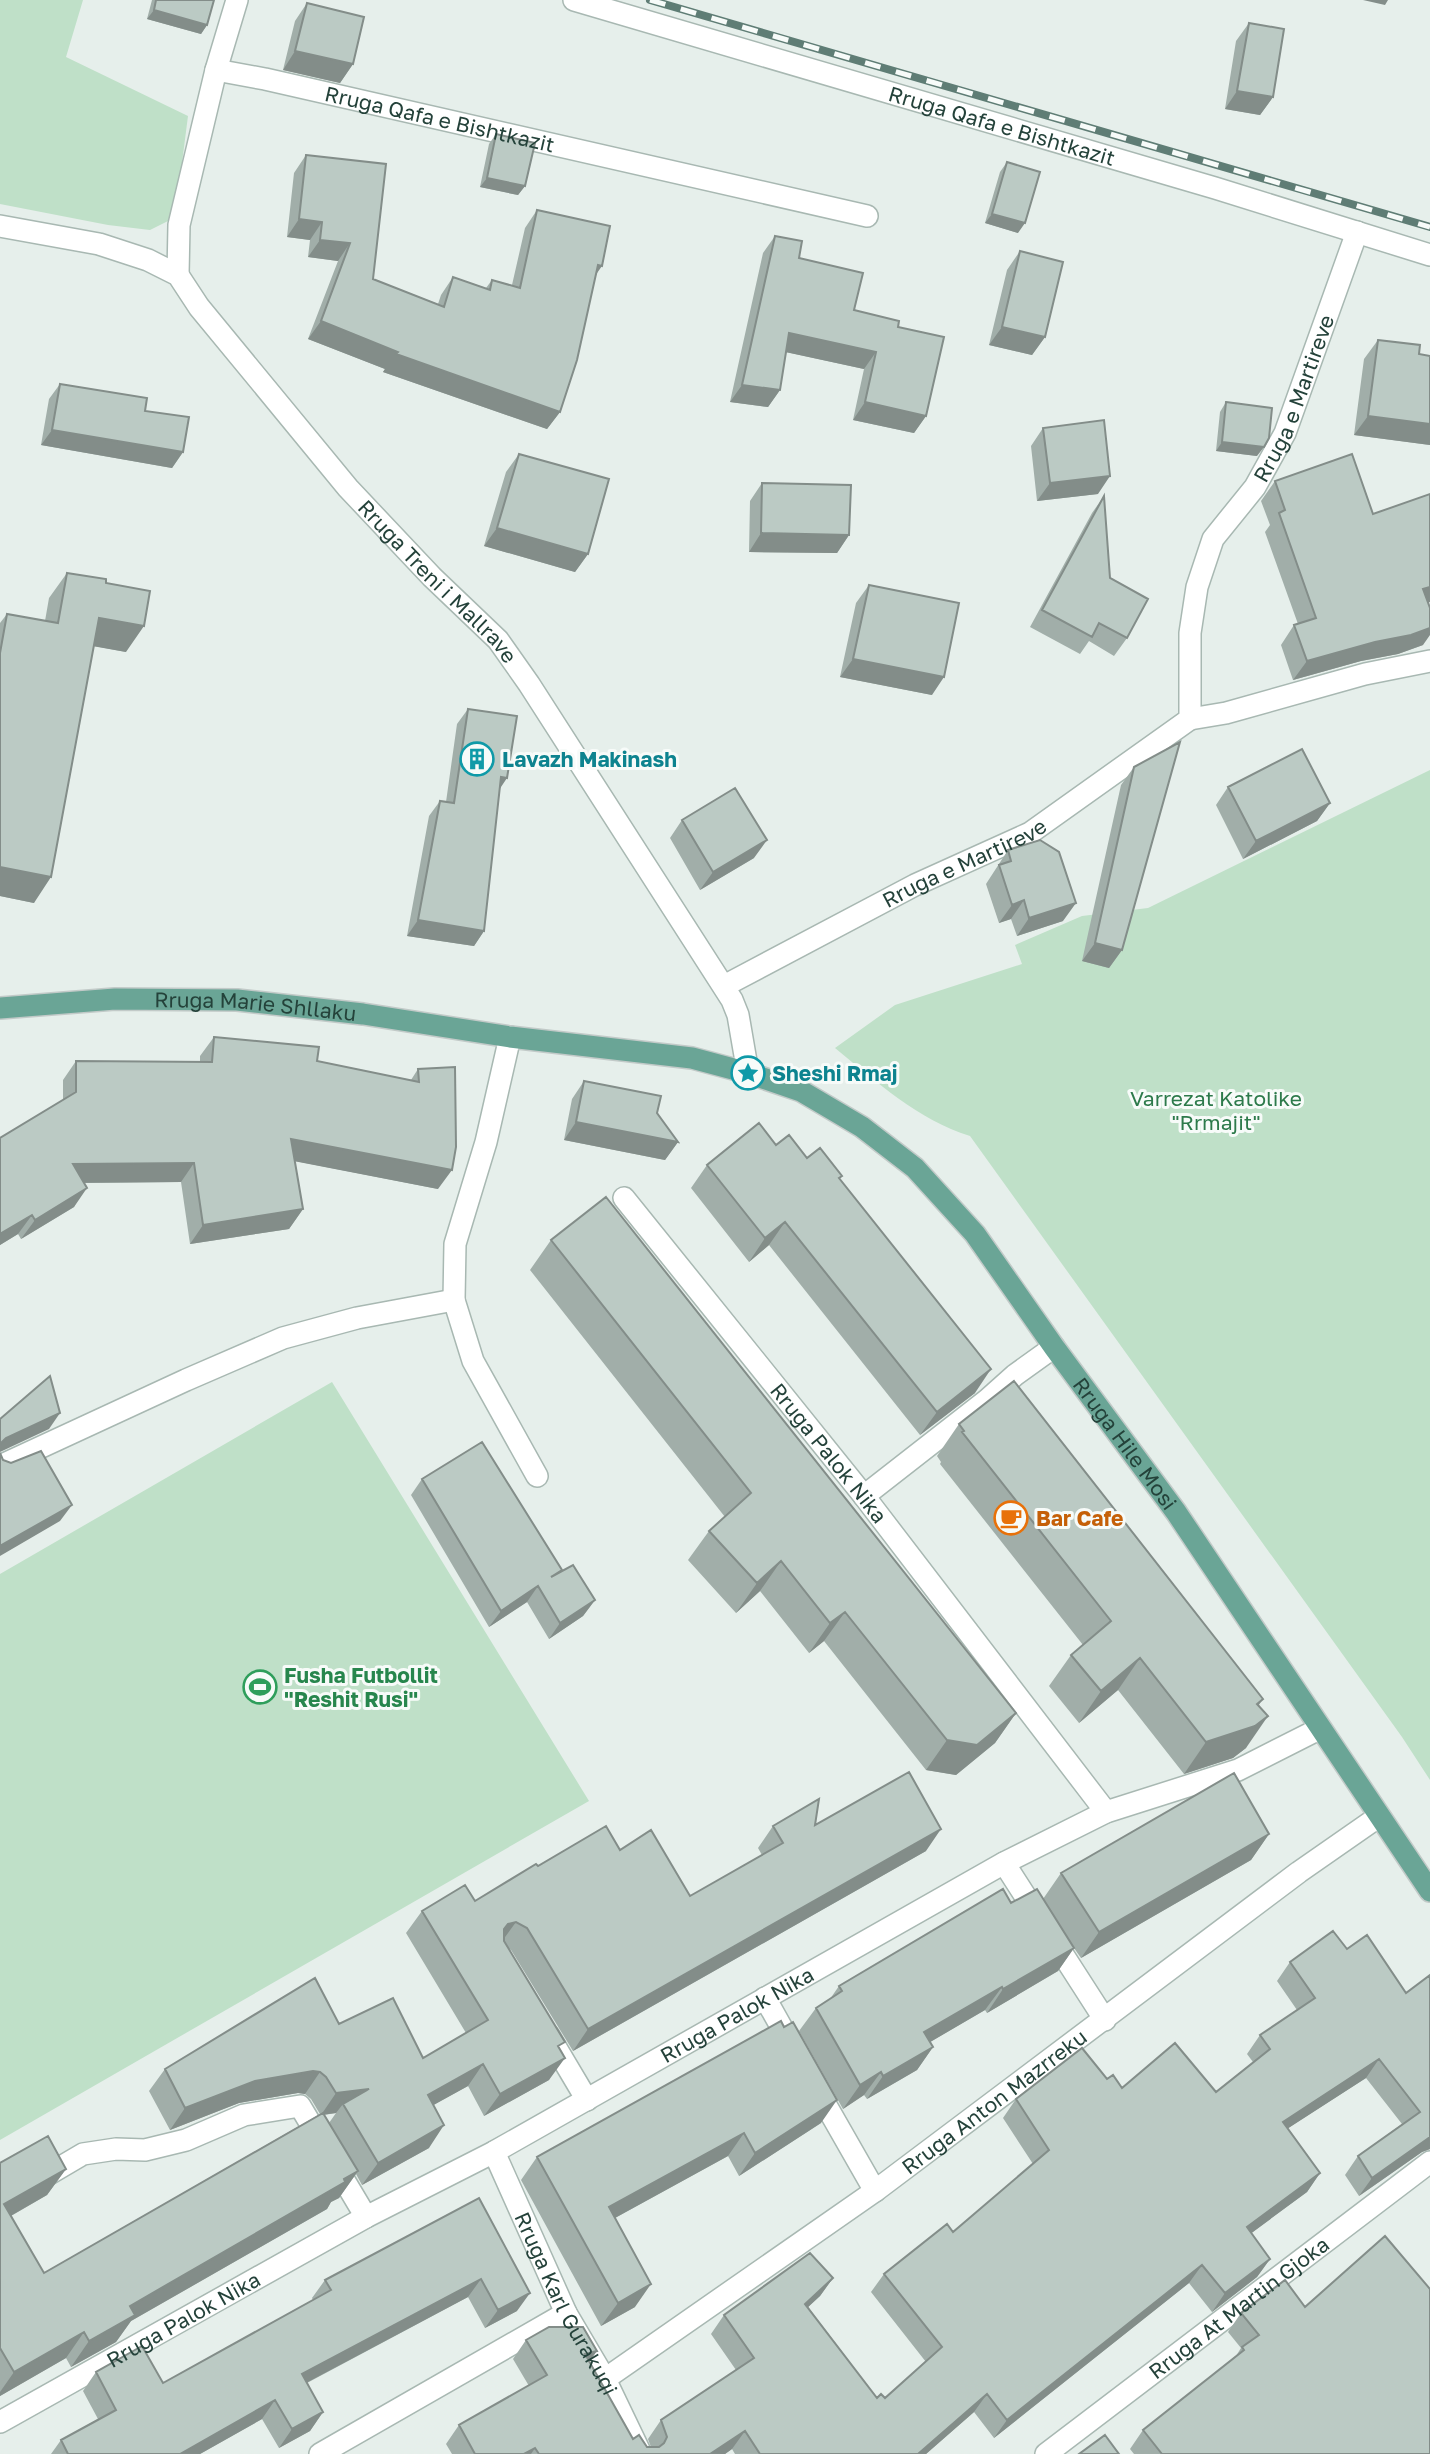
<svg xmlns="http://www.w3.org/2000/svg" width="1430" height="2454" font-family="'Golos Text',sans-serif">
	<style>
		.green { fill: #bfe0c8 }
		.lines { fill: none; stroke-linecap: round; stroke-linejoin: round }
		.minor-casing { stroke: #a8b8b2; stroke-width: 24 }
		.major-casing { stroke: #c2cac8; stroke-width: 24 }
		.minor { stroke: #fff; stroke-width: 21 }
		.major { stroke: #6aa596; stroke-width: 21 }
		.rail-casing { stroke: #5f7d75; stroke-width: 8 }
		.rail { stroke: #f7fbf9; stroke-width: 5; stroke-dasharray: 16; stroke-linecap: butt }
		.wall { fill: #a1aea9; fill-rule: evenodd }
		.shaded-wall { fill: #838d89 }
		.building { fill: #bbcac4; stroke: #838d89; stroke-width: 2 }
		.labels { text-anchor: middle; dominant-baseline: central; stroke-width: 6; stroke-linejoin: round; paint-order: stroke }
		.street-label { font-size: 21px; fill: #24423a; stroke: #f7fbf9 }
		.culture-label { font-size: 21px; font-weight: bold; fill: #0d838f; stroke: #f7fbf9; text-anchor: start }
		.park-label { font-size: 21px; fill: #2d7a4b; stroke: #f7fbf9 }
		.food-label { font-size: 21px; font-weight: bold; fill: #c56008; stroke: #f7fbf9; text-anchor: start }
		.leisure-label { font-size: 21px; font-weight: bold; fill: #27864d; stroke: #f7fbf9; text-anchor: start }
	</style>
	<rect width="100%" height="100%" fill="#e6efeb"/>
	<path class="green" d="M0 0H83L66 57 188 116 179 186 170 220 150 230 108 225 0 204Z
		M1430 770V1780L1402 1737 970 1136C918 1120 877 1082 835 1048L895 1005 1022 964 1015 945 1082 916 1148 908Z
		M332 1382 589 1801 0 2140V1574Z"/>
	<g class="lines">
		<defs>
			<g id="minor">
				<path id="s1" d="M574 0 1215 188 1430 255"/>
				<path id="s2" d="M216 70 265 79 867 216"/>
				<path id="s3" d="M0 226 99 244 148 260 178 275 199 307 348 488 432 577 498 640 529 684 732 1000 738 1015 748 1073"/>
				<path d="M178 275 179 225 216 70 237 0"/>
				<path d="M1190 719 1226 713 1365 674 1430 661"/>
				<path id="s4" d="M724 986 915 885 1030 833 1190 719V633L1197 587 1213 539 1255 487 1285 433 1357 232"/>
				<path d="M510 1037 486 1142 455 1244 454 1300 473 1361 537 1476"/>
				<path id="s5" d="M624 1198 864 1496 1106 1812"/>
				<path d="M0 1466 186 1380 283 1338 357 1318 454 1300"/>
				<path d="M864 1496 987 1400 1015 1375 1054 1347"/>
				<path d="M1004 1863 1105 2020"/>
				<path d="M765 1998 792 2046"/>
				<path d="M549 2036 587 2100"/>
				<path d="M815 2086 875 2191"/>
				<path id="s6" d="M494 2152 566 2313 605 2379 641 2454"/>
				<path d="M49 2174 83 2154 116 2149 145 2150 186 2140 244 2115 300 2106 366 2217"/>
				<path id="s7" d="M605 2379 875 2191 1299 1872 1378 1817"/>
				<path id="s8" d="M0 2422 366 2217 494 2152 1004 1863 1106 1812 1238 1770 1319 1729"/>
				<path d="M320 2454 566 2313"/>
				<path id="s9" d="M1046 2454 1430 2162"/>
			</g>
			<g id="major">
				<path id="s10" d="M0 1008 115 999 237 1000 363 1014 510 1037 692 1058 748 1073 801 1091 862 1127 915 1168 975 1234 1054 1347 1176 1512 1430 1891"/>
			</g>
		</defs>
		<use href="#minor" class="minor-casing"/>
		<use href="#major" class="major-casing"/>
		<use href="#minor" class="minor"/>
		<use href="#major" class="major"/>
		<defs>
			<path id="rail" d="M650 0 1430 227"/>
		</defs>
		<use href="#rail" class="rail-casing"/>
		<use href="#rail" class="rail"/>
	</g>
	<path class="wall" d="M152 0H214L207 25 201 34 147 19Z
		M307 3 353 64 340 83 283 70 295 21Z
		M1249 23 1273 97 1260 115 1225 109 1236 41Z
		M496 134 525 186 518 195 480 187 489 144Z
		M306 155 373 279 438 304 441 295 453 277 486 288 492 280 512 285 525 228 537 210 596 275 560 412 547 429 383 372 385 369 308 339 338 261 308 257 310 240 287 237 294 173Z
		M1007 162 1018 233 985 223 1000 172Z
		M775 236 854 310 898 327 926 416 914 433 853 420 864 369 786 352 780 390 768 407 730 402 763 253Z
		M1020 251 1045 337 1032 355 989 345 1007 270Z
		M1378 340 1419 354 1430 356V445L1354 435 1364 359Z
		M60 384 145 411 183 452 172 468 41 445 49 399Z
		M1226 402 1257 456 1216 451 1220 412Z
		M1043 428 1098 494 1037 501 1031 446Z
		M519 454 588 554 575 572 484 546 506 472Z
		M1275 481 1373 514 1430 602H1428L1423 645 1398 654 1361 661 1293 680 1281 645 1294 625 1298 624 1265 532 1270 525 1261 501Z
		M762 483 849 535 837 553 749 552 750 501Z
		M1104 496 1110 578 1127 638 1114 656 1089 641 1080 654 1030 627 1092 513Z
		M67 573 106 583 126 652 94 646 34 903 0 896V623L7 614 45 621 49 598Z
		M869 585 932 695 840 677 856 603Z
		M468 709 500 788 484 931 474 946 407 936 429 816 440 801 446 802 457 724Z
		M1134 767 1122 950 1109 968 1082 961 1121 785Z
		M1228 787 1330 803 1317 821 1243 859 1216 805Z
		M682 820 754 858 700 890 670 838Z
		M1008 850 1063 921 1017 936 1011 919 999 923 986 884Z
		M214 1037 317 1061 411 1080 418 1069 438 1189 295 1161 303 1209 289 1229 190 1244 181 1182 85 1183 74 1207 21 1239 18 1234 0 1245V1138L63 1100V1080L76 1061 200 1062V1056Z
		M584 1081 657 1113 678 1142 665 1160 564 1140 572 1099Z
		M776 1145 807 1158 840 1179 975 1393 920 1435 769 1245 749 1262 691 1188 707 1165Z
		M551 1240 1016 1713 995 1743 956 1775 926 1770 824 1641 809 1653 760 1591 736 1613 688 1560 709 1531 725 1517 530 1270Z
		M959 1424 1259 1705 1246 1748 1233 1758 1184 1774 1118 1690 1079 1723 1049 1686 1071 1655 1083 1645 940 1464 941 1462 937 1456Z
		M422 1479 560 1572 595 1600 583 1616 549 1639 527 1602 489 1627 411 1495Z
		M815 1825 926 1851 573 2051 511 1950 509 1949 560 2050 549 2080 484 2116 468 2086 433 2105 429 2148 362 2185 356 2174 339 2198 331 2202 327 2209 131 2321 116 2342 71 2367 66 2358 0 2396V2163L66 2169 47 2195 11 2216 44 2273 320 2114 311 2099 305 2094 298 2093 239 2103 170 2130 149 2091 165 2069 339 2024 423 2058 466 2033 406 1933 422 1911 475 1901 538 1866 620 1850 690 1896 762 1855 758 1848 773 1826ZM336 2113 329 2123 324 2115Z
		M1269 1834 1251 1860 1081 1958 1074 1948 1058 1971 987 2013 985 2010 930 2042 933 2047 917 2070 867 2099 864 2095 843 2109 799 2031 816 2008 830 1999 839 1986 1011 1903 1043 1899 1061 1873Z
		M1347 1949 1406 1993 1430 1975V2149L1422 2152 1359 2196 1345 2175 1358 2156 1402 2124 1366 2078 1288 2128 1320 2173 1307 2192 1251 2233 1270 2259 1257 2277 1212 2312 1189 2283 994 2438 974 2412 926 2454H735L732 2449 725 2454H452L446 2444 459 2425 529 2386 513 2359 526 2340 589 2362 633 2439 647 2447H651L648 2439 661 2420 736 2370 711 2334 724 2315 833 2278 820 2296 808 2307 877 2398H885L926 2362 871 2292 884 2274 953 2232 1033 2164 1003 2118 1016 2099 1107 2079 1122 2088 1216 2092 1253 2062 1247 2054 1260 2035 1297 2010 1277 1981 1290 1962Z
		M821 2123 739 2176 728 2156 615 2218 635 2307 601 2326 521 2180 537 2157Z
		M479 2198 517 2311 485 2328 468 2297 307 2383 323 2412 310 2431 279 2448 262 2419 200 2454H51L61 2440 98 2419 83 2391 96 2372 163 2383 313 2300 312 2298 325 2280Z
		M1305 2307 1430 2454H1134L1130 2449 1143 2430 1236 2356 1241 2348 1228 2332 1241 2313Z"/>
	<path class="shaded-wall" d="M1363 0H1388L1385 5Z
		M154 10 207 25 201 34 147 19Z
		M295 51 353 64 340 83 283 70Z
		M1237 91 1273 97 1260 115 1225 109Z
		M487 178 525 186 518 195 480 187Z
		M992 214 1025 223 1018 233 985 223Z
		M299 219 322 222 310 240 287 237Z
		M320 240 350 243 338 261 308 257Z
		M598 265 602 266 590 283Z
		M321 321 398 352 560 412 547 429 383 372 385 369 308 339Z
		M1002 327 1045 337 1032 355 989 345Z
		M789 333 876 352 864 369 776 350Z
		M742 385 780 390 768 407 730 402Z
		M865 402 926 416 914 433 853 420Z
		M1368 416 1430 424V445L1354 435Z
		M52 430 183 452 172 468 41 445Z
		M1222 442 1264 447 1257 456 1216 451Z
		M1110 476 1098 494 1037 501 1050 483Z
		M497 528 588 554 575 572 484 546Z
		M761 533 849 535 837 553 749 552Z
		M1430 587V602L1410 609 1423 589Z
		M99 618 144 626 126 652 81 644Z
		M1430 628V635L1423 645 1398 654 1361 661 1293 680 1307 661 1375 642Z
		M853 659 944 677 932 695 840 677Z
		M501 777 507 778 497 793Z
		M1330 803 1317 821 1243 859 1256 841Z
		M767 840 754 858 700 890 713 872Z
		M0 867 51 877 34 903 0 896Z
		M1024 900 1011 919 999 923 1012 905Z
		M1076 903 1063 921 1017 936 1029 918Z
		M418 920 484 931 474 946 407 936Z
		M1095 943 1122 950 1109 968 1082 961Z
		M576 1122 678 1142 665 1160 564 1140Z
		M291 1139 452 1170 438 1189 278 1158Z
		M194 1163 181 1182 60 1183 73 1164Z
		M87 1188 74 1207 21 1239 35 1220Z
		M303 1209 289 1229 190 1244 203 1225Z
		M32 1215 18 1234 0 1245V1234Z
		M785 1222 769 1245 749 1262 765 1238Z
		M991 1369 975 1393 920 1435 937 1412Z
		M60 1413 49 1429 0 1452V1443L6 1438Z
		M72 1505 60 1521 0 1556V1546Z
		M781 1561 760 1591 736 1613 757 1583Z
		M538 1586 527 1602 489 1627 501 1611Z
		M595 1600 583 1616 549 1639 560 1623Z
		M845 1612 824 1641 809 1653 830 1623Z
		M1140 1658 1118 1690 1079 1723 1101 1691Z
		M1263 1699 1240 1731 1268 1716 1246 1748 1233 1758 1184 1774 1206 1742Z
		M1016 1713 995 1743 956 1775 926 1770 947 1740Z
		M941 1829 926 1851 573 2051 588 2029Z
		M1269 1834 1251 1860 1081 1958 1099 1932Z
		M516 1922 500 1944 488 1951 508 1924Z
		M1074 1948 1058 1971 987 2013 1003 1989Z
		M1002 1987 985 2010 908 2055 924 2032Z
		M933 2047 917 2070 867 2099 883 2076Z
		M565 2058 549 2080 484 2116 500 2094Z
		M1379 2059 1366 2078 1270 2140 1283 2122Z
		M483 2064 468 2086 412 2117 428 2095Z
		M313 2071 320 2072 305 2094 298 2093 239 2103 170 2130 185 2108 255 2081Z
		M881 2072 864 2095 843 2109 860 2085Z
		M369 2089 343 2104 336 2113 321 2115 336 2093Z
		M837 2100 821 2123 739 2176 755 2153Z
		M444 2125 429 2148 362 2185 378 2163Z
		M744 2133 728 2156 593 2230 609 2207Z
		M1430 2137V2149L1422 2152 1359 2196 1372 2178Z
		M66 2169 47 2195 0 2222 4 2204Z
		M358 2171 339 2198 331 2202 327 2209 131 2321 116 2342 71 2367 89 2341 130 2306Z
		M1320 2173 1307 2192 1234 2246 1247 2227Z
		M1270 2259 1257 2277 1212 2312 1225 2293Z
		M1202 2265 1189 2283 994 2438 1007 2420Z
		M833 2278 820 2296 792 2322 805 2304Z
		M481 2279 468 2297 289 2392 302 2374Z
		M651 2284 635 2307 601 2326 618 2303Z
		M530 2293 517 2311 485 2328 498 2310Z
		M84 2332 66 2358 0 2396V2392L14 2372Z
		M597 2351 584 2369 585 2354Z
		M987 2394 974 2412 926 2454H918Z
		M275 2400 262 2419 200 2454H180Z
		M323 2412 310 2431 279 2448 292 2429Z
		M745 2431 732 2449 725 2454H710Z
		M535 2448 531 2454H524Z"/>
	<path class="building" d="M156 0H214L207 25 154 10Z
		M307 3 364 17 353 64 295 51Z
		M1249 23 1284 29 1273 97 1237 91Z
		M496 134 535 143 525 186 487 178Z
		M306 155 386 164 373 279 444 307 453 277 490 290 492 280 520 288 537 210 610 226 602 266 598 265 577 360 560 412 396 354 398 352 321 321 350 243 320 240 322 222 299 219Z
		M1007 162 1040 172 1025 223 992 214Z
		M775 236 802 241 799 258 863 273 854 310 899 321 898 327 944 337 926 416 865 402 876 352 789 333 780 390 742 385Z
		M1020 251 1063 262 1045 337 1002 327Z
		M1378 340 1420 345 1419 354 1430 356V424L1368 416Z
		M60 384 147 398 145 411 189 417 183 452 52 430Z
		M1226 402 1272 408 1269 438 1264 447 1222 442Z
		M1104 420 1110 476 1050 483 1043 428Z
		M519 454 609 479 588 554 497 528Z
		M1352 454 1373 514 1430 494V587L1423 589 1430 608V628L1411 635 1375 642 1307 661 1294 625 1316 618 1279 513 1285 510 1275 481Z
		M762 483 851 485 849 535 761 533Z
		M1104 496 1110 578 1148 599 1127 638 1099 623 1092 637 1042 610Z
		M67 573 106 579V583L150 591 144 626 99 618 51 877 0 867V653L7 614 58 623Z
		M869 585 959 603 944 677 853 659Z
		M468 709 517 716 507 778 501 777 484 931 418 920 440 801 454 803Z
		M1180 742 1122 950 1095 943 1134 767Z
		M1302 749 1330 803 1256 841 1228 787Z
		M735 788 767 840 713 872 682 820Z
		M1040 840 1059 852 1076 903 1029 918 1024 900 1012 905 999 865 1011 861 1008 850Z
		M214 1037 319 1047 317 1061 419 1082 418 1069 455 1067 456 1147 452 1170 291 1139 303 1209 203 1225 194 1163 73 1164 87 1188 35 1220 32 1215 0 1234V1138L76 1092V1061L212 1062Z
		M584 1081 661 1096 657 1113 678 1142 576 1122Z
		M759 1123 776 1145 789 1135 807 1158 820 1148 842 1176 839 1178 991 1369 937 1412 785 1222 765 1238 707 1165Z
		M606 1197 1016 1713 977 1745 947 1740 845 1612 830 1623 781 1561 757 1583 709 1531 751 1493 551 1240Z
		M50 1376 60 1413 6 1438 0 1444V1419Z
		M1014 1381 1263 1699 1257 1704 1268 1716 1255 1726 1206 1742 1140 1658 1101 1691 1071 1655 1111 1621 962 1432 964 1431 959 1424Z
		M482 1442 562 1570 551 1577 573 1565 595 1600 560 1623 538 1586 501 1611 422 1479Z
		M41 1451 72 1505 0 1546V1453L3 1460 11 1463Z
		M909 1772 941 1829 588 2029 527 1928 516 1922 508 1924 504 1929V1941L565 2042 558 2046 565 2058 500 2094 483 2064 428 2095 444 2125 378 2163 343 2104 369 2089 336 2093 326 2077 320 2072 313 2071 255 2081 185 2108 165 2069 315 1978 339 2024 393 1998 423 2058 488 2020 422 1911 465 1885 475 1901 536 1864 538 1866 606 1826 620 1850 651 1830 690 1896 783 1843 773 1826 819 1799 815 1825Z
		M1234 1773 1269 1834 1099 1932 1061 1873Z
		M1003 1889 1011 1903 1037 1889 1074 1948 1003 1989 1002 1987 924 2032 933 2047 883 2076 881 2072 860 2085 816 2008 842 1991 839 1986Z
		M1333 1931 1347 1949 1367 1935 1406 1993 1430 1975V2137L1372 2178 1358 2156 1420 2112 1379 2059 1283 2122 1320 2173 1247 2227 1270 2259 1225 2293 1202 2265 1007 2420 987 2394 918 2454H760L745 2431 710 2454H539L535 2448 524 2454H475L459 2425 547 2375 526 2340 549 2327H583L597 2351 585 2354 633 2439 639 2435 647 2447H659L664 2443 667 2437 661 2420 754 2358 724 2315 810 2253 833 2278 805 2304 877 2398 881 2394 885 2398 942 2347 884 2274 947 2224 953 2232 1049 2150 1016 2099 1082 2048 1107 2079 1113 2075 1122 2088 1175 2043 1216 2092 1270 2049 1260 2035 1315 1998 1290 1962Z
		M781 2021 784 2027 793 2022 837 2100 755 2153 744 2133 609 2207 651 2284 618 2303 537 2157Z
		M323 2113 358 2171 344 2179 345 2182 130 2306 135 2315 89 2341 84 2332 14 2372 0 2348V2163L48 2136 66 2169 4 2204 44 2273Z
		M479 2198 530 2293 498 2310 481 2279 302 2374 323 2412 292 2429 275 2400 180 2454H68L61 2440 116 2410 96 2372 142 2346 163 2383 331 2290 325 2280Z
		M1385 2236 1430 2289V2454H1162L1143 2430 1244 2350 1242 2347 1259 2335 1241 2313 1285 2280 1305 2307Z
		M1105 2435 1119 2454H1079Z"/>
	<defs>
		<symbol id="building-ring" viewBox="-11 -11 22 22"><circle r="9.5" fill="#f7fbf9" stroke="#0f9aa8" stroke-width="1.5"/><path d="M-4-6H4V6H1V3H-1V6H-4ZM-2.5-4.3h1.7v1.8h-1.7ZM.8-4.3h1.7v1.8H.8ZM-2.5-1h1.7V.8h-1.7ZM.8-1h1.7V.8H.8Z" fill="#0f9aa8"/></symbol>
		<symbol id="sight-ring" viewBox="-11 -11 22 22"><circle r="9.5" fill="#f7fbf9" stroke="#0f9aa8" stroke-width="1.5"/><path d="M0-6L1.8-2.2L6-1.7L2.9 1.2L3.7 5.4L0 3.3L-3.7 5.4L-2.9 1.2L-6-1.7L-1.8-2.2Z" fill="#0f9aa8"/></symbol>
		<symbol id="cafe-ring" viewBox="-11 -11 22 22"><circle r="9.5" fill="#f7fbf9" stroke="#e8710a" stroke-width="1.5"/><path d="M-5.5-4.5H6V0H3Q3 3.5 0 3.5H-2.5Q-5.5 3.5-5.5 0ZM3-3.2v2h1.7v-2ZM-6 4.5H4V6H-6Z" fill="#e8710a"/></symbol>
		<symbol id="stadium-ring" viewBox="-11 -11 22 22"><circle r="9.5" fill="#f7fbf9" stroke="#2e9e5b" stroke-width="1.5"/><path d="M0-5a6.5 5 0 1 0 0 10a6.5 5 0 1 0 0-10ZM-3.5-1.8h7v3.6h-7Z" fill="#2e9e5b"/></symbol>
	</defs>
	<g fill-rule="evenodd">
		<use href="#building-ring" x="458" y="740" width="38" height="38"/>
		<use href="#sight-ring" x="729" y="1054" width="38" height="38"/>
		<use href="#cafe-ring" x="992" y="1499" width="38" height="38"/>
		<use href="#stadium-ring" x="241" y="1668" width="38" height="38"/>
	</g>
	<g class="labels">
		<g class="street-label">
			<text stroke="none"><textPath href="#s2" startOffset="229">Rruga Qafa e Bishtkazit</textPath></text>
			<text stroke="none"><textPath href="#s1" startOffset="446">Rruga Qafa e Bishtkazit</textPath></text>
			<text stroke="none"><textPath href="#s4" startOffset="886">Rruga e Martireve</textPath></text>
			<text stroke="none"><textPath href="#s3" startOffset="588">Rruga Treni i Mallrave</textPath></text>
			<text stroke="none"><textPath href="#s4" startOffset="270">Rruga e Martireve</textPath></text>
			<text stroke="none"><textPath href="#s10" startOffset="256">Rruga Marie Shllaku</textPath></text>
			<text stroke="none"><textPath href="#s10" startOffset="1295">Rruga Hile Mosi</textPath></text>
			<text stroke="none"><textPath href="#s5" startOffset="327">Rruga Palok Nika</textPath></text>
			<text stroke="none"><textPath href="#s8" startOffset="842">Rruga Palok Nika</textPath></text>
			<text stroke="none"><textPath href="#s7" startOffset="478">Rruga Anton Mazrreku</textPath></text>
			<text stroke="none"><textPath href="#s6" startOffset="168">Rruga Karl Gurakuqi</textPath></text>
			<text stroke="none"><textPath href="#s9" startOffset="242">Rruga At Martin Gjoka</textPath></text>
			<text stroke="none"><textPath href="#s8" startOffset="210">Rruga Palok Nika</textPath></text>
		</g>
		<g class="culture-label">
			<text x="502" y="759">Lavazh Makinash</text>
			<text x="772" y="1073">Sheshi Rmaj</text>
		</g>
		<g class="park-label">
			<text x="1216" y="1098">Varrezat Katolike<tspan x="1216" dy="24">"Rrmajit"</tspan></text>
		</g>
		<g class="food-label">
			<text x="1036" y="1518">Bar Cafe</text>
		</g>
		<g class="leisure-label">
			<text x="284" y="1675">Fusha Futbollit<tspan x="284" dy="24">"Reshit Rusi"</tspan></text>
		</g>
	</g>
</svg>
